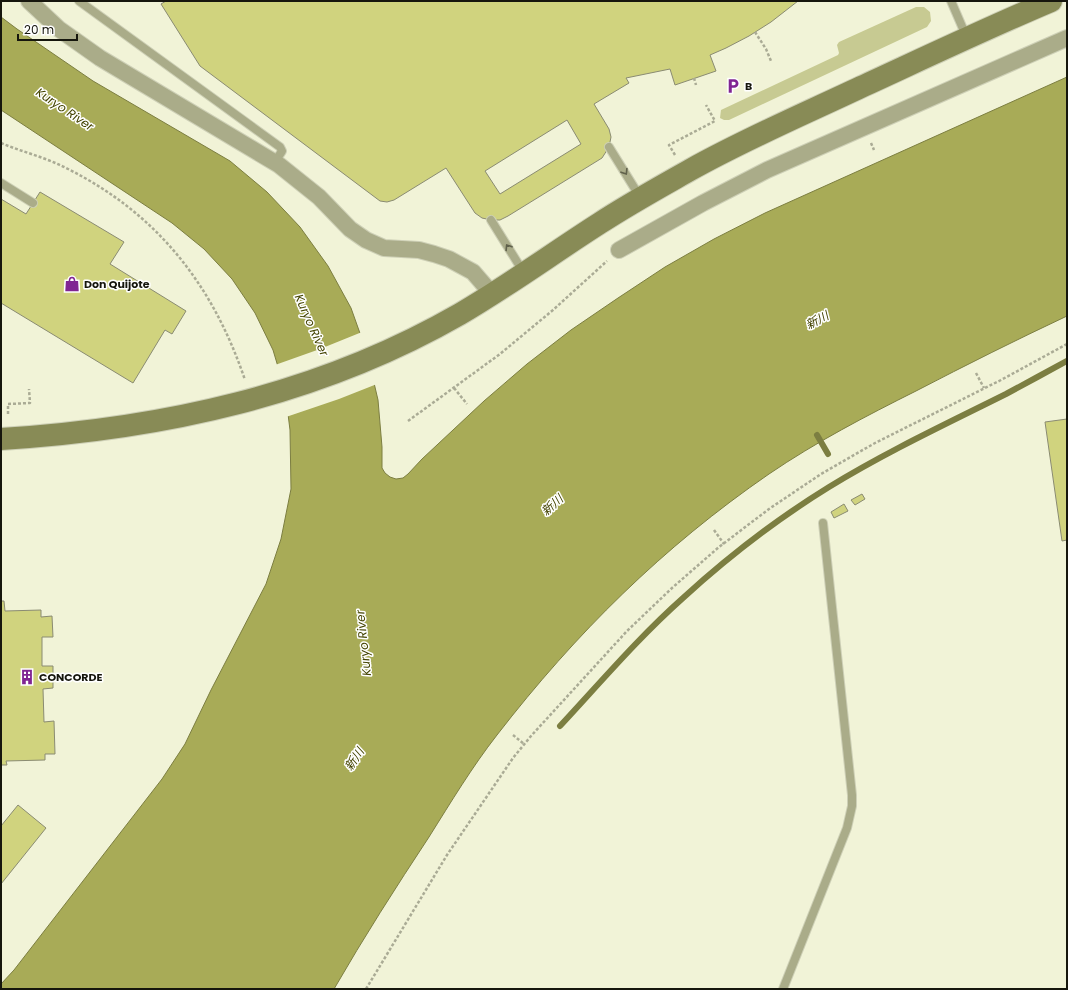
<svg xmlns="http://www.w3.org/2000/svg" width="1068" height="990" font-family="Poppins,'Noto Sans JP',sans-serif">
	<style>
		.green { fill: #c7ca92 }
		.water { fill: #a8ab57; stroke: #7c7e41 }
		.pier { fill: #f1f3d7 }
		.lines { fill: none; stroke-linecap: round; stroke-linejoin: round }
		.stream { stroke: #7c7e41; stroke-width: 6 }
		.building { fill: #d0d37e; stroke: #8a8b72; fill-rule: evenodd }
		.lane-casing { stroke: #ced0b7; stroke-width: 10 }
		.street-casing { stroke: #ced0b7; stroke-width: 18 }
		.secondary-casing { stroke: #ced0b7; stroke-width: 24 }
		.path { stroke: #aaab95; stroke-width: 2.5; stroke-dasharray: 3 2; stroke-linecap: butt }
		.lane { stroke: #aaac89; stroke-width: 8 }
		.street { stroke: #aaac89; stroke-width: 16 }
		.secondary { stroke: #888b56; stroke-width: 22 }
		.oneway { stroke: #60614b }
		.labels { text-anchor: middle; dominant-baseline: central; stroke-width: 3; stroke-linejoin: round; paint-order: stroke }
		.poi-label { font-size: 11px; font-weight: bold; fill: #16160d; stroke: #fff; text-anchor: start }
		.water-label { font-size: 12px; font-style: italic; fill: #434300; stroke: #fff }
	</style>
	<rect width="100%" height="100%" fill="#f1f3d7"/>
	<path class="green" d="M916 7H924L930 12 931 21 927 27 729 120H724L720 118 721 110 838 55 839 53 837 45 839 42Z"/>
	<path class="water" d="M1 17 17 29 93 81 230 161 267 192 300 227 328 266 351 308 367 353 378 400 382 447V468L385 473 390 477 396 479 403 478 408 474 422 459 484 401 527 364 571 330 618 298 665 267 714 239 765 213 1067 77V316C1016 340 966 365 916 391 866 416 816 442 769 474 663 547 576 633 497 735 472 767 451 802 429 837 396 887 364 937 334 989H1V984L14 970 162 779 185 744 211 690 266 584 281 539 291 489 290 430 285 390 273 350 255 313 232 279 204 249 172 223 1 110Z"/>
	<path class="pier" d="M362 332 369 352 377 384 339 399 286 417 283 390 275 365 320 349Z"/>
	<g class="lines">
		<path class="stream" d="M817 435 828 454
			M560 726C600 683 639 637 683 598 728 557 777 519 829 487 886 452 946 424 1006 394 1026 383 1047 372 1067 361"/>
	</g>
	<path class="building" d="M166 1H798L771 22 749 36 726 48 710 55 716 71 675 85 670 69 626 78 629 83 594 104 609 129 611 137 609 147 602 158 508 216 500 220H491L482 218 475 213 446 168 394 200 387 202 380 201 200 66 161 4ZM567 120 581 144 500 194 485 171Z
		M40 192 124 242 110 264 186 311 172 334 165 330 133 383 1 303V199L26 214Z
		M1067 419V540L1062 541 1045 422Z
		M862 494 865 499 855 505 851 500Z
		M844 504 848 511 834 518 831 512Z
		M1 601H4L5 611 41 610V617L52 616 53 637H42V666H53V688L43 689 44 722 54 721 55 754H45V760L6 761 7 765H1Z
		M18 805 46 828 1 884V826Z"/>
	<g class="lines">
		<defs>
			<path id="lane" d="M79 1 280 147 282 151 275 162
				M951 1 967 38
				M609 147 640 197
				M1 183 33 203
				M491 220 524 273
				M783 989 847 828 852 806V795L823 523"/>
			<path id="street" d="M29 1 59 29 100 58 279 165 319 197 350 229 366 240 384 248 419 250 434 254 449 259 473 272 492 294
				M619 250 703 203 767 170 1067 38"/>
			<path id="secondary" d="M1 439C162 429 319 395 460 314 508 286 553 253 600 223 629 204 660 187 690 170 745 139 804 114 861 87 924 58 987 28 1051 1"/>
		</defs>
		<use href="#lane" class="lane-casing"/>
		<use href="#street" class="street-casing"/>
		<use href="#secondary" class="secondary-casing"/>
		<path class="path" d="M755 32 766 49 771 61
			M694 78 696 85
			M1 143C22 152 45 157 66 168 157 213 213 285 245 380
			M871 143 874 150
			M675 155 669 145 715 121 706 105
			M976 373 984 388
			M454 388 467 404
			M8 414V404L30 403 29 389
			M408 421 500 354 553 310 607 261
			M714 530 724 544
			M513 735 524 744
			M366 989 447 855 513 758 531 736 627 631 672 588 719 547 769 509 821 474 875 443 1001 380 1067 344"/>
		<use href="#lane" class="lane"/>
		<use href="#street" class="street"/>
		<use href="#secondary" class="secondary"/>
	</g>
	<defs><path id="oneway-chevron" d="M-2-3.5L2.5 0L-2 3.5" fill="none" stroke-width="1.6" stroke-linecap="round" stroke-linejoin="round"/></defs>
	<g class="oneway">
		<use href="#oneway-chevron" transform="translate(625 172) rotate(58)"/>
		<use href="#oneway-chevron" transform="translate(508 247) rotate(-122)"/>
	</g>
	<defs>
		<symbol id="parking-bare" viewBox="-9 -9 18 18"><path d="M-3.5-5.5H1a3.5 3.5 0 0 1 0 7H-1V5.5H-3.5ZM-1-3.4V-.6H.8a1.4 1.4 0 0 0 0-2.8Z" fill="#802592" stroke="#fff" stroke-width="2.5" paint-order="stroke"/></symbol>
		<symbol id="shop-bare" viewBox="-9 -9 18 18"><path d="M-5-2.5h2.3a2.7 3.5 0 0 1 5.4 0H5L5.5 6h-11ZM-1.5-2.5h3a1.5 2.3 0 0 0-3 0Z" fill="#802592" stroke="#fff" stroke-width="2.5" paint-order="stroke"/></symbol>
		<symbol id="building-bare" viewBox="-9 -9 18 18"><path d="M-4-6H4V6H1V3H-1V6H-4ZM-2.5-4.3h1.7v1.8h-1.7ZM.8-4.3h1.7v1.8H.8ZM-2.5-1h1.7V.8h-1.7ZM.8-1h1.7V.8H.8Z" fill="#802592" stroke="#fff" stroke-width="2.5" paint-order="stroke"/></symbol>
	</defs>
	<g fill-rule="evenodd">
		<use href="#parking-bare" x="722" y="75" width="22" height="22"/>
		<use href="#shop-bare" x="61" y="273" width="22" height="22"/>
		<use href="#building-bare" x="16" y="666" width="22" height="22"/>
	</g>
	<g class="labels">
		<g class="poi-label">
			<text x="745" y="86">B</text>
			<text x="84" y="284">Don Quijote</text>
			<text x="39" y="677">CONCORDE</text>
		</g>
		<g class="water-label">
			<text transform="translate(65 109) rotate(34)">Kuryo River</text>
			<text transform="translate(817 320) rotate(-28)">新川</text>
			<text transform="translate(312 325) rotate(66)">Kuryo River</text>
			<text transform="translate(552 505) rotate(-42)">新川</text>
			<text transform="translate(363 643) rotate(-96)">Kuryo River</text>
			<text transform="translate(354 759) rotate(-56)">新川</text>
		</g>
	</g>
	<rect width="1068" height="990" fill="none" stroke="#16160d" stroke-width="4"/>
	<path d="M18 34v6h59v-6" fill="none" stroke="#16160d" stroke-width="2"/>
	<text x="24" y="34" font-size="12" fill="#16160d" stroke="#ffffff" stroke-width="3" paint-order="stroke">20 m</text>
</svg>
